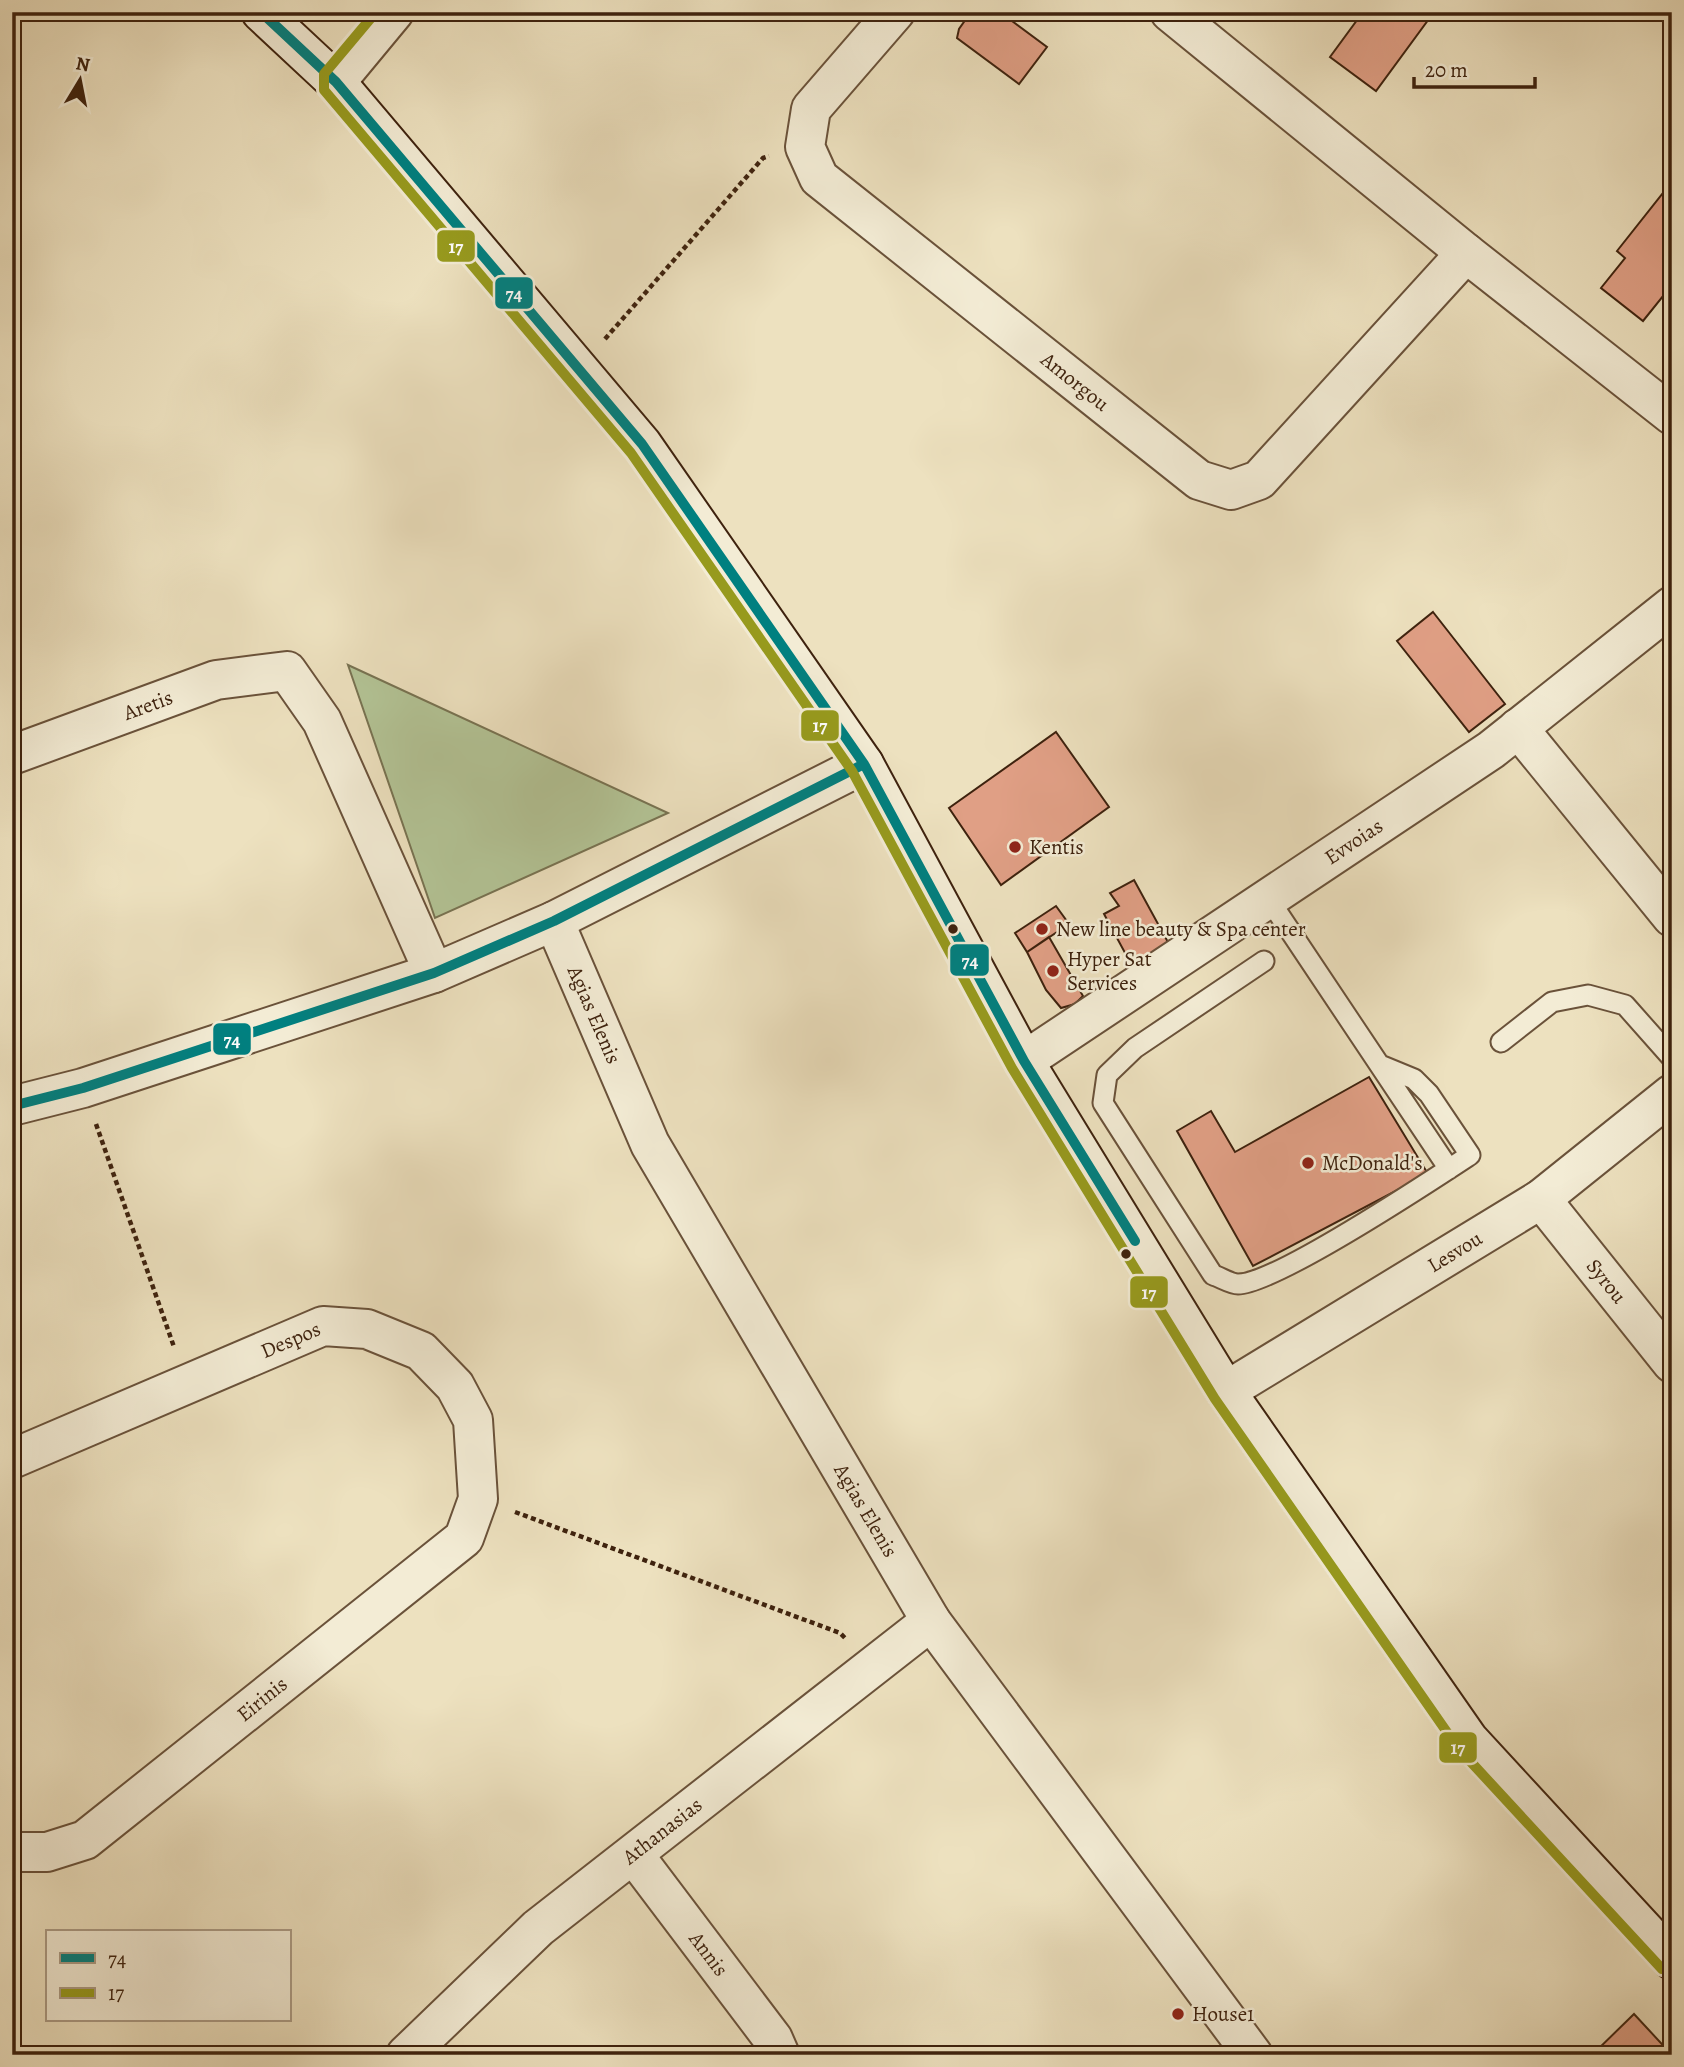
<svg xmlns="http://www.w3.org/2000/svg" width="1684" height="2067" font-family="Alegreya,serif">
	<style>
		.green { fill: #b3c496; stroke: #787352; stroke-width: 2 }
		.building { fill: #e09f85; stroke: #3e220e; stroke-width: 2 }
		.lines { fill: none; stroke-linecap: round; stroke-linejoin: round }
		.lane-casing { stroke: #6a523a; stroke-width: 23 }
		.street-casing { stroke: #6a523a; stroke-width: 42 }
		.secondary-casing { stroke: #3e220e; stroke-width: 42 }
		.path { stroke: #3e220e; stroke-width: 4.5; stroke-dasharray: 5 3.5; stroke-linecap: butt }
		.lane { stroke: #f3ecd5; stroke-width: 19 }
		.street { stroke: #f3ecd5; stroke-width: 38 }
		.secondary { stroke: #f3ecd5; stroke-width: 38 }
		.bus-1-casing { stroke: #f3ecd5; stroke-width: 16 }
		.bus-2-casing { stroke: #f3ecd5; stroke-width: 16 }
		.bus-1 { stroke: #008080; stroke-width: 10 }
		.bus-2 { stroke: #979a1d; stroke-width: 10 }
		.poi-dot { fill: #8f2418; stroke: #f3ecd5; stroke-width: 2.5 }
		.bus-dot { fill: #3e220e; stroke: #f3ecd5; stroke-width: 2.5 }
		.labels { text-anchor: middle; dominant-baseline: central; stroke-width: 5; stroke-linejoin: round; paint-order: stroke }
		.street-label { font-size: 21px; fill: #3e220e; stroke: #f3ecd5 }
		.poi-label { font-size: 21px; fill: #3e220e; stroke: #f3ecd5; text-anchor: start }
		.line-badge { stroke: #f3ecd5; stroke-width: 2.5 }
		.badge-label { font-size: 19px; text-anchor: middle; font-weight: bold; fill: #fff }
	</style>
	<rect width="100%" height="100%" fill="#ede1bf"/>
	<filter id="stains"><feTurbulence type="fractalNoise" baseFrequency=".00286" numOctaves="4"/><feColorMatrix values="0 0 0 0 .2 0 0 0 0 .09 0 0 0 0 .02 0 0 0 .5 -.17"/></filter>
	<radialGradient id="worn" r=".72"><stop offset=".6" stop-color="#630" stop-opacity="0"/><stop offset="1" stop-color="#630" stop-opacity=".3"/></radialGradient>
	<path class="green" d="M348 665 668 813 435 918Z"/>
	<path class="building" d="M971 12H1000L1047 47 1019 84 957 38 959 29Z
		M1363 12H1434L1376 91 1330 57Z
		M1663 193 1672 200V285L1643 321 1601 288 1625 258 1617 251Z
		M1433 612 1505 704 1469 732 1397 641Z
		M1056 732 1109 807 1001 885 949 808Z
		M1134 880 1169 944 1131 964 1104 914 1119 906 1110 893Z
		M1056 906 1069 924 1027 952 1015 933Z
		M1049 937 1083 996 1075 1004 1061 1008 1046 990 1027 952Z
		M1369 1077 1428 1174 1253 1266 1177 1131 1211 1111 1235 1152Z
		M1634 2014 1672 2055H1592Z"/>
	<g class="lines">
		<defs>
			<path id="lane" d="M1268 898 1449 1169
				M1264 961 1135 1048 1107 1075 1103 1103 1213 1275C1220 1277 1231 1284 1238 1284 1275 1284 1432 1180 1470 1155L1429 1094 1414 1079 1380 1065
				M1501 1042 1552 1002 1588 995 1625 1005 1672 1058"/>
			<g id="street">
				<path id="s1" d="M895 12 811 109 805 147 819 178 1199 480 1231 490 1259 480 1466 253"/>
				<path d="M1170 12 1466 253 1672 415"/>
				<path d="M336 82 394 12"/>
				<path d="M1518 728 1672 917"/>
				<path id="s2" d="M12 755 216 680 287 671 322 721 434 973"/>
				<path id="s3" d="M554 921 650 1144 931 1621 1253 2055"/>
				<path id="s4" d="M1024 1061 1491 750 1672 606"/>
				<path d="M12 1106 83 1088 434 973 554 921 864 764"/>
				<path id="s5" d="M1541 1199 1672 1363"/>
				<path id="s6" d="M1226 1391 1541 1199 1672 1094"/>
				<path id="s7" d="M12 1459 323 1326 367 1329 421 1351 455 1386 473 1420 478 1499 464 1538 85 1840 47 1852H12"/>
				<path id="s8" d="M634 1855 773 2039 780 2055"/>
				<path id="s9" d="M406 2055 538 1928 931 1621"/>
			</g>
			<path id="secondary" d="M261 12 336 82 642 444 864 764 1024 1061 1226 1391 1469 1740 1672 1960"/>
		</defs>
		<use href="#lane" class="lane-casing"/>
		<use href="#street" class="street-casing"/>
		<use href="#secondary" class="secondary-casing"/>
		<path class="path" d="M605 339 763 158 769 156
			M96 1124 174 1347
			M515 1512 840 1633 846 1639"/>
		<use href="#lane" class="lane"/>
		<use href="#street" class="street"/>
		<use href="#secondary" class="secondary"/>
		<defs>
			<path id="bus-1" d="M261 12 336 82 642 444 864 764 1024 1061 1135 1241
				M12 1106 83 1088 434 973 554 921 864 764"/>
			<path id="bus-2" d="M376 12 324 74V90L631 453 852 771 1012 1068 1215 1399 1458 1748 1662 1969"/>
		</defs>
		<use href="#bus-1" class="bus-1-casing"/>
		<use href="#bus-2" class="bus-2-casing"/>
		<use href="#bus-1" class="bus-1"/>
		<use href="#bus-2" class="bus-2"/>
	</g>
	<g class="poi-dot">
		<circle cx="1015" cy="847" r="7"/>
		<circle cx="1042" cy="929" r="7"/>
		<circle cx="1053" cy="971" r="7"/>
		<circle cx="1308" cy="1163" r="7"/>
		<circle cx="1178" cy="2014" r="7"/>
	</g>
	<g class="bus-dot">
		<circle cx="953" cy="929" r="6"/>
		<circle cx="1126" cy="1254" r="6"/>
	</g>
	<g class="labels">
		<g class="street-label">
			<text stroke="none"><textPath href="#s1" startOffset="528">Amorgou</textPath></text>
			<text stroke="none"><textPath href="#s2" startOffset="145">Aretis</textPath></text>
			<text stroke="none"><textPath href="#s4" startOffset="396">Evvoias</textPath></text>
			<text stroke="none"><textPath href="#s3" startOffset="102">Agias Elenis</textPath></text>
			<text stroke="none"><textPath href="#s6" startOffset="268">Lesvou</textPath></text>
			<text stroke="none"><textPath href="#s5" startOffset="105">Syrou</textPath></text>
			<text stroke="none"><textPath href="#s7" startOffset="303">Despos</textPath></text>
			<text stroke="none"><textPath href="#s3" startOffset="668">Agias Elenis</textPath></text>
			<text transform="translate(262 1699) rotate(-39)">Eirinis</text>
			<text stroke="none"><textPath href="#s9" startOffset="341">Athanasias</textPath></text>
			<text stroke="none"><textPath href="#s8" startOffset="124">Annis</textPath></text>
		</g>
		<g class="poi-label">
			<text x="1029" y="847">Kentis</text>
			<text x="1056" y="929">New line beauty &amp; Spa center</text>
			<text x="1067" y="959">Hyper Sat<tspan x="1067" dy="24">Services</tspan></text>
			<text x="1322" y="1163">McDonald's</text>
			<text x="1192" y="2014">House1</text>
		</g>
	</g>
	<g class="line-badge">
		<rect x="436" y="229" width="40" height="34" rx="7" fill="#979a1d"/>
		<rect x="494" y="276" width="40" height="34" rx="7" fill="#008080"/>
		<rect x="800" y="709" width="40" height="33" rx="7" fill="#979a1d"/>
		<rect x="949" y="943" width="41" height="34" rx="7" fill="#008080"/>
		<rect x="212" y="1022" width="40" height="34" rx="7" fill="#008080"/>
		<rect x="1129" y="1275" width="40" height="34" rx="7" fill="#979a1d"/>
		<rect x="1438" y="1731" width="40" height="33" rx="7" fill="#979a1d"/>
	</g>
	<g class="badge-label">
		<text x="456" y="253">17</text>
		<text x="514" y="300">74</text>
		<text x="820" y="732">17</text>
		<text x="970" y="967">74</text>
		<text x="232" y="1046">74</text>
		<text x="1149" y="1299">17</text>
		<text x="1458" y="1754">17</text>
	</g>
	<rect width="1684" height="2067" fill="none" stroke="#ede1bf" stroke-width="42"/>
	<rect x="14" y="14" width="1656" height="2039" fill="none" stroke="#3e220e" stroke-width="3.5"/>
	<rect x="21" y="21" width="1642" height="2025" fill="none" stroke="#3e220e" stroke-width="2"/>
	<rect x="46" y="1930" width="245" height="91" fill="#f3ecd5" stroke="#ab9b85" stroke-width="2"/>
	<rect x="60" y="1953" width="35" height="10" fill="#008080" stroke="#ab9b85" stroke-width="2"/>
	<text x="108" y="1966" font-size="21" fill="#3e220e">74</text>
	<rect x="60" y="1988" width="35" height="10" fill="#979a1d" stroke="#ab9b85" stroke-width="2"/>
	<text x="108" y="2000" font-size="21" fill="#3e220e">17</text>
	<g transform="translate(80 80) rotate(10)" stroke="#f3ecd5" stroke-width="5" paint-order="stroke">
	<path d="M0-5L12 26L0 18L-12 26Z" fill="#3e220e"/>
	<text y="-10" font-size="19" font-weight="bold" text-anchor="middle" fill="#3e220e">N</text>
	</g>
	<path d="M1414 77v10h121v-10" fill="none" stroke="#3e220e" stroke-width="3.5"/>
	<text x="1425" y="77" font-size="21" fill="#3e220e" stroke="#f3ecd5" stroke-width="5" paint-order="stroke">20 m</text>
	<rect width="100%" height="100%" filter="url(#stains)"/>
	<rect width="100%" height="100%" fill="url(#worn)"/>
</svg>
